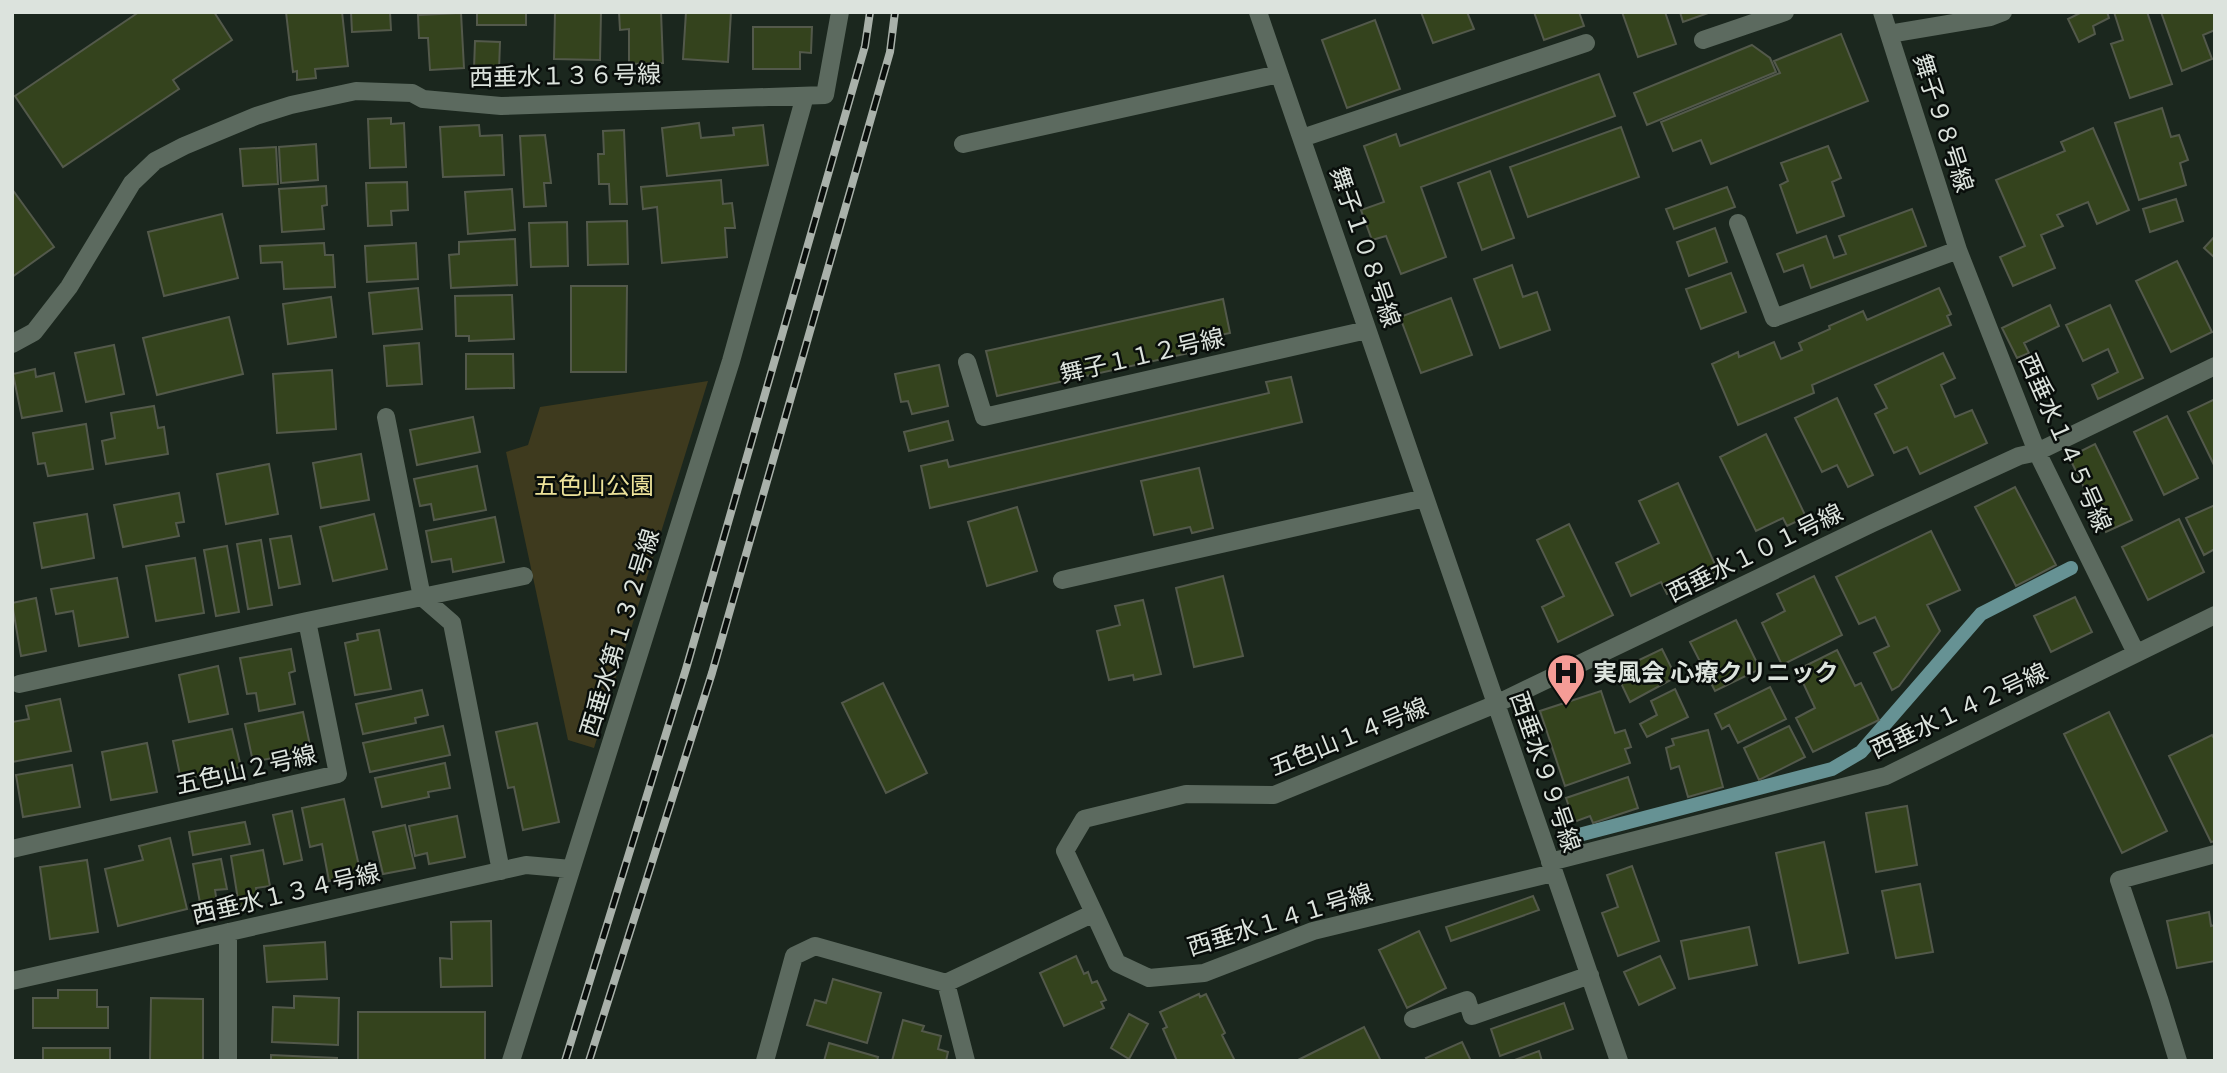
<svg xmlns="http://www.w3.org/2000/svg" width="2227" height="1073" font-family="'Roboto Condensed','Noto Sans JP',sans-serif">
	<style>
		.green { fill: #3e3a1e }
		.lines { fill: none; stroke-linecap: round; stroke-linejoin: round }
		.stream { stroke: #669294; stroke-width: 14 }
		.building { fill: #34431d; stroke: #53594b; stroke-width: 2 }
		.street { stroke: #5c6a5f; stroke-width: 18 }
		.rail-casing { stroke: #a9b1aa; stroke-width: 8 }
		.rail { stroke: #090e0b; stroke-width: 5; stroke-dasharray: 16; stroke-linecap: butt }
		.labels { text-anchor: middle; dominant-baseline: central; stroke-width: 5; stroke-linejoin: round; paint-order: stroke }
		.street-label { font-size: 24px; fill: #dce3dd; stroke: #090e0b }
		.park-label { font-size: 24px; fill: #ede29a; stroke: #090e0b }
		.poi-label { font-size: 24px; font-weight: bold; fill: #dce3dd; stroke: #090e0b; text-anchor: start }
	</style>
	<rect width="100%" height="100%" fill="#1b271e"/>
	<path class="green" d="M708 381 594 748 568 740 506 452 528 445 540 407Z"/>
	<g class="lines">
		<path class="stream" d="M1575 836 1832 769 1861 752 1981 614 2071 568"/>
	</g>
	<path class="building" d="M139 12H214L232 40 173 80 179 89 63 167 15 96Z
		M286 12H342L348 66 315 69 316 78 297 80V71L293 72Z
		M351 12H390L391 30 352 32Z
		M477 12H526V25H477Z
		M555 12H601L600 60 554 59Z
		M619 12H661L663 63 629 64V29L620 30Z
		M686 12H731L728 62 683 59Z
		M1421 12H1467L1474 29 1433 43Z
		M1534 12H1579L1584 26 1544 40Z
		M1622 12H1665L1676 44 1638 57Z
		M1680 12H1711L1683 22Z
		M2082 12H2107L2109 18 2093 26 2095 34 2079 42 2068 19Z
		M2114 12H2147L2172 84 2130 98 2111 44 2123 40Z
		M2161 12H2215V30L2203 35 2212 59 2182 71Z
		M461 13 464 68 430 70 428 38H419L418 15Z
		M1375 20 1400 89 1347 108 1322 40Z
		M753 27H812L811 53 800 52V69H753Z
		M1841 34 1868 101 1711 164 1701 140 1673 151 1661 122 1780 73 1774 61Z
		M475 41 500 42 499 70 474 69Z
		M1752 45 1770 58 1776 72 1647 125 1634 93Z
		M1599 74 1615 116 1421 187 1446 257 1401 274 1386 236 1372 240 1361 210 1384 202 1364 146 1396 134 1400 146Z
		M2162 108 2171 137 2179 135 2188 160 2180 163 2186 185 2139 200 2115 123Z
		M391 118V124L404 123 406 167 370 168 368 119Z
		M699 123 701 138 734 135 733 128 763 125 768 165 667 176 662 128Z
		M479 125 480 136 502 135 504 175 443 177 440 127Z
		M1621 127 1639 177 1528 217 1510 167Z
		M2093 128 2129 210 2097 224 2088 202 2057 215 2063 226 2041 235 2055 268 2013 286 2000 257 2025 246 1996 180 2065 151 2061 142Z
		M624 130 627 204H610L609 184H599L598 154H604L603 131Z
		M545 135 551 183H544L546 206 524 207 520 136Z
		M316 144 318 180 281 183 279 147Z
		M1828 146 1841 178 1832 182 1844 216 1797 233 1780 185 1788 181 1781 163Z
		M276 147 278 184 243 186 240 149Z
		M1490 171 1514 238 1482 250 1458 183Z
		M721 180 723 204 732 203 735 228H725L727 257 662 263 657 207 643 209 641 187Z
		M407 182 408 210 391 211 392 225 368 226 366 183Z
		M326 186 327 205 322 206 324 229 282 232 279 189Z
		M1727 187 1735 207 1674 229 1666 209Z
		M12 189 54 247 12 277Z
		M512 189 515 230 468 234 465 192Z
		M2176 199 2183 221 2150 232 2143 209Z
		M1912 209 1926 246 1811 288 1803 265 1784 272 1777 254 1826 236 1834 258 1846 254 1839 236Z
		M222 214 238 278 164 296 148 232Z
		M627 221 628 264 588 265 587 222Z
		M567 222 568 266 531 267 529 223Z
		M1715 228 1727 262 1689 276 1677 242Z
		M2215 236V258L2204 248Z
		M515 239 517 285 451 288 449 255 459 254V242Z
		M324 243 325 255H333L335 287 284 289 282 262 261 263 260 246Z
		M416 243 418 279 367 282 365 246Z
		M2177 261 2212 332 2171 352 2136 281Z
		M1512 265 1523 297 1537 292 1550 330 1500 348 1474 279Z
		M1731 273 1746 312 1701 329 1686 289Z
		M571 286H627L626 372H571Z
		M418 288 422 329 373 334 369 293Z
		M1939 288 1951 314 1947 316 1951 325 1812 385 1814 393 1738 425 1712 364 1738 352 1739 357 1774 342 1781 359 1802 350 1799 343 1830 329 1829 326 1863 311 1867 320Z
		M512 295 514 339 469 341V336H456L455 296Z
		M331 297 336 337 288 344 283 304Z
		M1451 298 1472 355 1421 373 1400 317Z
		M1223 299 1230 333 1196 340 1198 351 997 396 986 351Z
		M2050 305 2059 326 2024 343 2029 353 2017 358 2002 328Z
		M2110 305 2143 378 2098 399 2092 385 2118 372 2108 349 2083 361 2066 325Z
		M229 317 243 374 157 395 143 338Z
		M419 343 422 384 387 386 384 346Z
		M114 345 124 394 86 402 75 353Z
		M1943 353 1955 378 1941 385 1955 417 1972 410 1987 443 1920 474 1907 447 1894 453 1875 414 1887 408 1875 385Z
		M466 354H513L514 388 466 389Z
		M939 365 948 406 912 414 908 401 901 402 895 374Z
		M35 369 36 377 54 373 62 411 22 418 13 374Z
		M332 370 336 429 277 433 273 374Z
		M1291 377 1302 422 930 508 921 466 947 460 949 467 1269 393 1266 382Z
		M1837 398 1873 475 1848 487 1837 465 1822 472 1795 418Z
		M2215 399V467L2188 412Z
		M154 406 158 428 164 427 168 454 106 464 102 441 115 438 111 413Z
		M2167 416 2198 478 2164 495 2134 432Z
		M473 417 480 452 417 465 410 430Z
		M948 421 953 440 909 451 904 432Z
		M86 424 93 469 48 476 45 463 38 464 33 433Z
		M1766 434 1806 517 1787 526 1783 518 1756 531 1720 457Z
		M2095 444 2132 520 2106 532 2069 457Z
		M361 454 369 500 321 508 313 463Z
		M269 464 278 514 226 524 217 474Z
		M477 466 486 510 434 520 431 504 420 506 414 479Z
		M1199 468 1213 528 1192 533 1190 527 1154 535 1141 481Z
		M1678 483 1718 571 1667 594 1661 582 1631 596 1616 563 1659 543 1639 501Z
		M2015 487 2056 565 2016 586 1975 507Z
		M179 493 184 522 176 523 179 536 123 547 114 505Z
		M2215 505V549L2204 555 2186 518Z
		M1017 507 1037 571 987 586 968 522Z
		M87 514 94 558 42 568 34 523Z
		M374 514 387 569 333 581 320 527Z
		M495 517 504 562 453 572 451 559 432 562 426 531Z
		M2179 519 2204 572 2148 600 2122 547Z
		M1569 524 1613 615 1558 642 1542 607 1564 596 1537 540Z
		M1931 531 1960 590 1927 605 1940 631 1899 686 1892 690 1874 653 1889 646 1875 617 1859 624 1836 577Z
		M291 536 300 584 279 588 270 539Z
		M261 540 272 605 248 609 237 544Z
		M227 546 239 612 216 616 204 550Z
		M195 558 204 613 156 621 146 566Z
		M1223 576 1243 656 1194 667 1176 588Z
		M1814 576 1842 635 1782 665 1762 623 1785 611 1777 594Z
		M117 578 128 637 79 646 73 611 56 614 51 589Z
		M2075 597 2092 632 2051 652 2034 616Z
		M36 598 46 651 21 656 12 603Z
		M1143 600 1161 674 1134 680 1133 675 1109 680 1097 631 1120 625 1115 606Z
		M1736 620 1760 669 1715 691 1690 642Z
		M379 630 391 689 355 695 345 643 358 640 357 634Z
		M291 649 295 671 289 673 295 704 259 711 256 693 247 694 240 658Z
		M1662 649 1676 677 1630 702 1619 679 1640 668 1637 661Z
		M1837 650 1855 686 1861 683 1879 720 1813 752 1796 718 1815 708 1797 670Z
		M218 666 228 714 189 722 179 675Z
		M883 683 927 773 886 793 842 703Z
		M1770 687 1786 719 1738 743 1729 725 1722 729 1715 714Z
		M1675 689 1688 717 1647 737 1640 724 1657 715 1651 701Z
		M422 690 428 715 415 718 416 723 363 734 356 704Z
		M1601 691 1615 733 1625 730 1631 747 1625 749 1630 763 1565 786 1540 711Z
		M60 699 71 751 12 762V722L29 719 26 706Z
		M303 712 311 750 253 762 245 724Z
		M2109 712 2167 831 2122 853 2064 734Z
		M537 723 559 822 523 830 514 787 508 788 496 732Z
		M443 726 450 755 370 772 363 743Z
		M1789 726 1805 757 1759 780 1744 748Z
		M232 729 241 767 181 780 173 741Z
		M1708 730 1723 787 1688 797 1679 766 1671 769 1666 748 1674 745 1672 739Z
		M2212 735 2215 740V841L2211 842 2169 756Z
		M147 743 157 792 111 800 102 752Z
		M445 763 450 788 428 792 429 797 382 807 375 778Z
		M72 765 80 807 23 817 16 775Z
		M1628 777 1638 808 1593 823 1590 816 1574 822 1566 798Z
		M344 799 361 875 329 881 322 844 310 847 302 808Z
		M1907 806 1917 865 1876 872 1866 813Z
		M292 811 302 860 284 864 273 815Z
		M457 816 465 857 429 864 427 853 415 856 409 826Z
		M245 822 250 844 193 855 189 832Z
		M405 825 415 868 383 874 373 832Z
		M170 838 187 909 118 926 105 869 143 860 139 846Z
		M1824 842 1848 953 1799 963 1776 853Z
		M263 850 270 886 256 888 259 903 239 906 231 856Z
		M221 859 227 889 215 890 218 910 202 914 193 864Z
		M87 860 98 932 50 939 40 867Z
		M1632 866 1659 941 1618 956 1602 913 1618 907 1607 875Z
		M1920 884 1933 952 1896 958 1882 891Z
		M1533 896 1539 910 1451 941 1446 927Z
		M2209 912 2211 926 2215 925V961L2177 968 2167 921Z
		M491 921 492 986 441 987 440 958 452 959 451 922Z
		M1749 927 1757 965 1689 979 1681 941Z
		M1419 931 1446 988 1407 1008 1379 950Z
		M325 942 327 979 267 982 264 946Z
		M1076 956 1084 974 1088 972 1092 983 1097 981 1106 1000 1101 1002 1104 1008 1064 1026 1040 973Z
		M1660 956 1675 988 1639 1005 1624 972Z
		M833 979 881 993 867 1043 807 1025 815 1000 826 1003Z
		M58 990H97V1007H108V1028H33V998H58Z
		M1199 994 1200 997 1206 994 1225 1033 1222 1035 1235 1061H1177L1163 1029 1167 1027 1160 1012Z
		M294 996 339 998 338 1045 272 1042 273 1007 294 1008Z
		M151 998 203 999V1061H150Z
		M1564 1003 1573 1029 1500 1056 1491 1029Z
		M358 1012H485V1061H358Z
		M1129 1014 1148 1024 1129 1059 1111 1048Z
		M903 1020 924 1026 922 1031 941 1036 938 1049 948 1052 946 1061H892Z
		M1364 1027 1381 1061H1296Z
		M1462 1042 1471 1061H1428L1426 1058Z
		M829 1043 878 1057 877 1061H824Z
		M43 1048H110V1061H43Z
		M1539 1051 1542 1061H1512Z
		M271 1055 337 1058V1061H271Z"/>
	<g class="lines">
		<path class="street" d="M1258 12 1619 1061
			M1882 12 1958 250 2037 452 2136 653
			M1889 34 1990 17 2003 12
			M1703 40 1785 12
			M1302 138 1586 43
			M963 144 1279 74
			M1738 223 1774 318 1958 250
			M12 344 34 332 69 287 132 183 155 161 184 146 256 116 291 105 356 91 412 93 423 99 501 106 825 95 840 12
			M967 362 984 417 1367 330
			M386 417 422 597 524 576
			M1062 580 1425 498
			M307 621 422 597 452 623 501 871
			M12 849 338 774 307 621 19 684
			M1550 862 1886 776 2215 615
			M1094 913 1117 963 1149 978 1204 973 1313 931 1553 873
			M228 932V1061
			M12 981 526 865 571 869
			M946 983 966 1061
			M1413 1019 1467 1000 1472 1016 1590 975
			M511 1061 731 361 805 96
			M765 1061 794 956 815 946 946 983 1094 913 1065 851 1084 819 1186 794 1274 795 1496 704 1873 523 2019 456 2037 452 2215 366
			M2178 1061 2159 999 2119 880 2215 854"/>
		<defs>
			<path id="rail" d="M565 1061 686 669 865 46 870 12
				M589 1061 712 673 890 52 895 12"/>
		</defs>
		<use href="#rail" class="rail-casing"/>
		<use href="#rail" class="rail"/>
	</g>
	<defs>
		<symbol id="hospital-pin" viewBox="-11 -11 22 30"><path d="M0 17L-7.5 6A9.5 9.5 0 1 1 7.5 6Z" fill="#f59c96" stroke="#090e0b"/><path d="M-5-5h3v3.5h4V-5h3V5h-3V1.5h-4V5h-3Z" fill="#111"/></symbol>
	</defs>
	<g fill-rule="evenodd">
		<use href="#hospital-pin" x="1544" y="651" width="44" height="60"/>
	</g>
	<g class="labels">
		<g class="street-label">
			<text transform="translate(565 76) rotate(-1)">西垂水１３６号線</text>
			<text transform="translate(1943 123) rotate(72)">舞子９８号線</text>
			<text transform="translate(1365 247) rotate(71)">舞子１０８号線</text>
			<text transform="translate(1142 356) rotate(-13)">舞子１１２号線</text>
			<text transform="translate(2065 443) rotate(66)">西垂水１４５号線</text>
			<text transform="translate(1755 553) rotate(-26)">西垂水１０１号線</text>
			<text transform="translate(620 633) rotate(-73)">西垂水第１３２号線</text>
			<text transform="translate(1959 711) rotate(-25)">西垂水１４２号線</text>
			<text transform="translate(1349 737) rotate(-22)">五色山１４号線</text>
			<text transform="translate(246 770) rotate(-13)">五色山２号線</text>
			<text transform="translate(1545 772) rotate(71)">西垂水９９号線</text>
			<text transform="translate(286 894) rotate(-13)">西垂水１３４号線</text>
			<text transform="translate(1280 920) rotate(-17)">西垂水１４１号線</text>
		</g>
		<g class="park-label">
			<text x="594" y="486">五色山公園</text>
		</g>
		<g class="poi-label">
			<text x="1593" y="673">実風会 心療クリニック</text>
		</g>
	</g>
	<rect width="2227" height="1073" fill="none" stroke="#dce3dd" stroke-width="28"/>
</svg>
